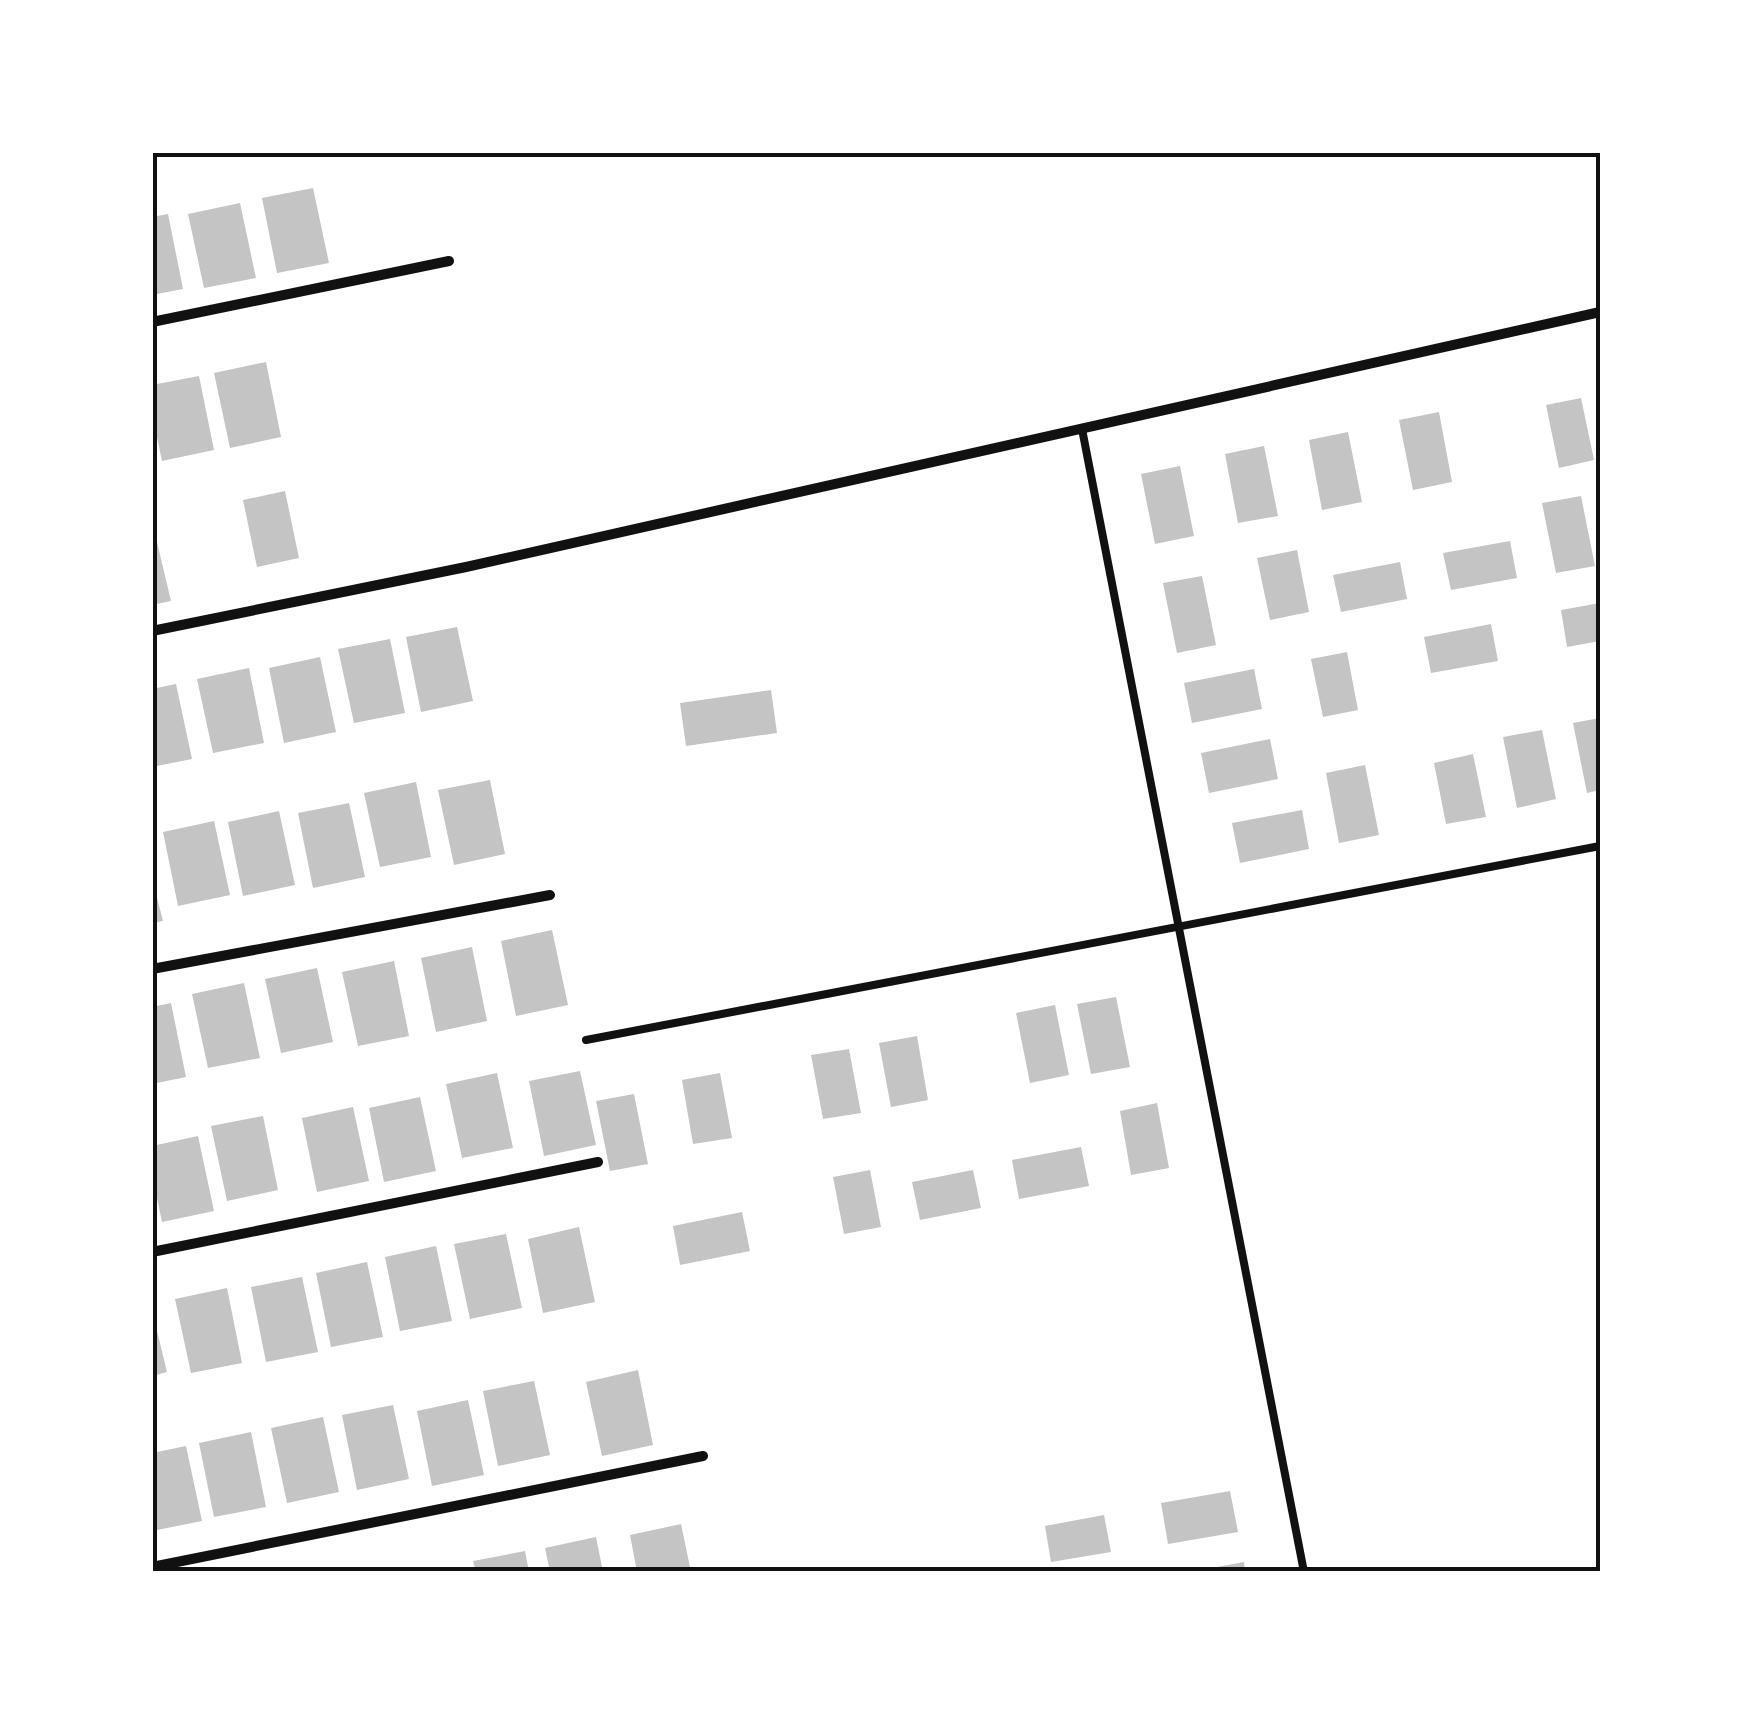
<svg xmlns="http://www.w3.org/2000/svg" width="1753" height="1724" font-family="Barlow,sans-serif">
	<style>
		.building { fill: #c4c4c4 }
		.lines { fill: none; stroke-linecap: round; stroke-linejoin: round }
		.service { stroke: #111; stroke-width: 8 }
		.minor { stroke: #111; stroke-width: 10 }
		.neatline { fill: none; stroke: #111; stroke-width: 4 }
	</style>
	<rect width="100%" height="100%" fill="#fff"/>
	<path class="building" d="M313 188 329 263 277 273 262 198Z
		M240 203 256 278 204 288 188 214Z
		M168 214 183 289 152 295V217Z
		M266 362 281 437 230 448 214 373Z
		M199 376 214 450 162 461 152 414V385Z
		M1581 398 1594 460 1559 468 1546 405Z
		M1439 412 1452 482 1413 490 1399 420Z
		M1348 432 1362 502 1322 510 1309 440Z
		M1264 446 1278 516 1238 523 1225 454Z
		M1180 466 1194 536 1155 544 1141 474Z
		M285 491 299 558 257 567 243 500Z
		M1581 496 1595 566 1556 573 1542 503Z
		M152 521 171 601 152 605Z
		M1510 541 1517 578 1451 590 1443 553Z
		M1297 550 1309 612 1270 620 1257 558Z
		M1400 562 1407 599 1341 612 1333 575Z
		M1202 576 1216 645 1177 653 1163 583Z
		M1600 603V641L1567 647 1561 610Z
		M1491 624 1498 661 1431 673 1424 637Z
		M457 627 473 701 421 712 406 637Z
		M390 639 405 713 354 723 338 649Z
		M1347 652 1358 710 1323 717 1311 659Z
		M320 657 336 732 284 743 269 668Z
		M249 668 264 743 213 753 197 679Z
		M1254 669 1262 709 1192 723 1184 683Z
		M176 684 192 759 152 767V689Z
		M771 690 777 733 686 746 680 703Z
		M1600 718V790L1587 793 1573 723Z
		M1542 730 1556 799 1517 808 1503 737Z
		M1270 739 1278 779 1209 793 1201 753Z
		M1473 754 1486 817 1446 824 1434 763Z
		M1365 765 1379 835 1339 843 1326 773Z
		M490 780 505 854 454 865 438 790Z
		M416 782 431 857 380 867 364 793Z
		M349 803 365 877 313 888 298 813Z
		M1302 810 1309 849 1240 863 1232 823Z
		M279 811 295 885 243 896 228 822Z
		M214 821 230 895 178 906 163 832Z
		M152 878 163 921 152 923Z
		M552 930 568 1005 516 1016 501 941Z
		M472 947 487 1021 436 1032 421 958Z
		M394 961 409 1036 358 1046 342 972Z
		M317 968 333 1042 281 1053 265 979Z
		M244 983 260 1058 208 1068 192 994Z
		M1116 997 1130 1067 1091 1074 1077 1004Z
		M171 1003 186 1077 152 1084V1007Z
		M1055 1005 1069 1075 1030 1083 1016 1013Z
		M917 1036 928 1100 891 1107 879 1043Z
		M849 1049 861 1113 823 1119 811 1055Z
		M580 1071 596 1145 544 1156 529 1081Z
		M497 1073 513 1148 462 1158 446 1084Z
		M720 1073 732 1138 693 1144 682 1080Z
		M634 1094 648 1164 610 1171 596 1101Z
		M420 1097 436 1171 384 1182 369 1108Z
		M1157 1103 1169 1168 1131 1175 1120 1111Z
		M353 1107 369 1181 317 1192 302 1118Z
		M263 1116 278 1190 227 1201 211 1126Z
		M198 1136 214 1211 162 1222 152 1174V1146Z
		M1081 1147 1089 1186 1019 1199 1012 1160Z
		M870 1170 881 1227 844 1234 833 1177Z
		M973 1170 981 1208 920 1220 912 1182Z
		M742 1212 750 1251 680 1265 673 1226Z
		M579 1227 595 1302 543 1313 528 1239Z
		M506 1234 522 1308 470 1319 454 1244Z
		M436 1246 452 1321 400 1331 385 1257Z
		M367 1262 383 1337 331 1347 316 1273Z
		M302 1277 318 1352 266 1362 251 1287Z
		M227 1288 242 1363 191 1373 175 1299Z
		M152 1310 167 1372 152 1376Z
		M638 1370 653 1445 602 1456 586 1382Z
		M534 1381 550 1455 498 1466 483 1391Z
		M468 1400 484 1475 432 1486 417 1411Z
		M393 1405 409 1479 357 1490 342 1415Z
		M323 1417 339 1492 287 1503 271 1428Z
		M251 1432 266 1507 214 1517 199 1443Z
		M186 1446 202 1521 152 1531V1453Z
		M1230 1491 1238 1532 1168 1544 1161 1503Z
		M1104 1515 1111 1552 1051 1562 1045 1526Z
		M681 1524 691 1572H637L630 1535Z
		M596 1537 603 1572H550L545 1548Z
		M525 1551 529 1572H476L473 1561Z
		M1244 1562 1245 1572H1201L1200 1570Z"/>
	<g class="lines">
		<path class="service" d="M1082 429 1304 1572
			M586 1040 1600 846"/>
		<path class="minor" d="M152 322 449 261
			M152 631 466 567 1600 312
			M152 969 550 895
			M152 1252 598 1162
			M152 1567 703 1456"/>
	</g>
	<rect width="1753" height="1724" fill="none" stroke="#ffffff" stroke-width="310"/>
	<rect x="155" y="155" width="1443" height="1414" class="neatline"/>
</svg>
